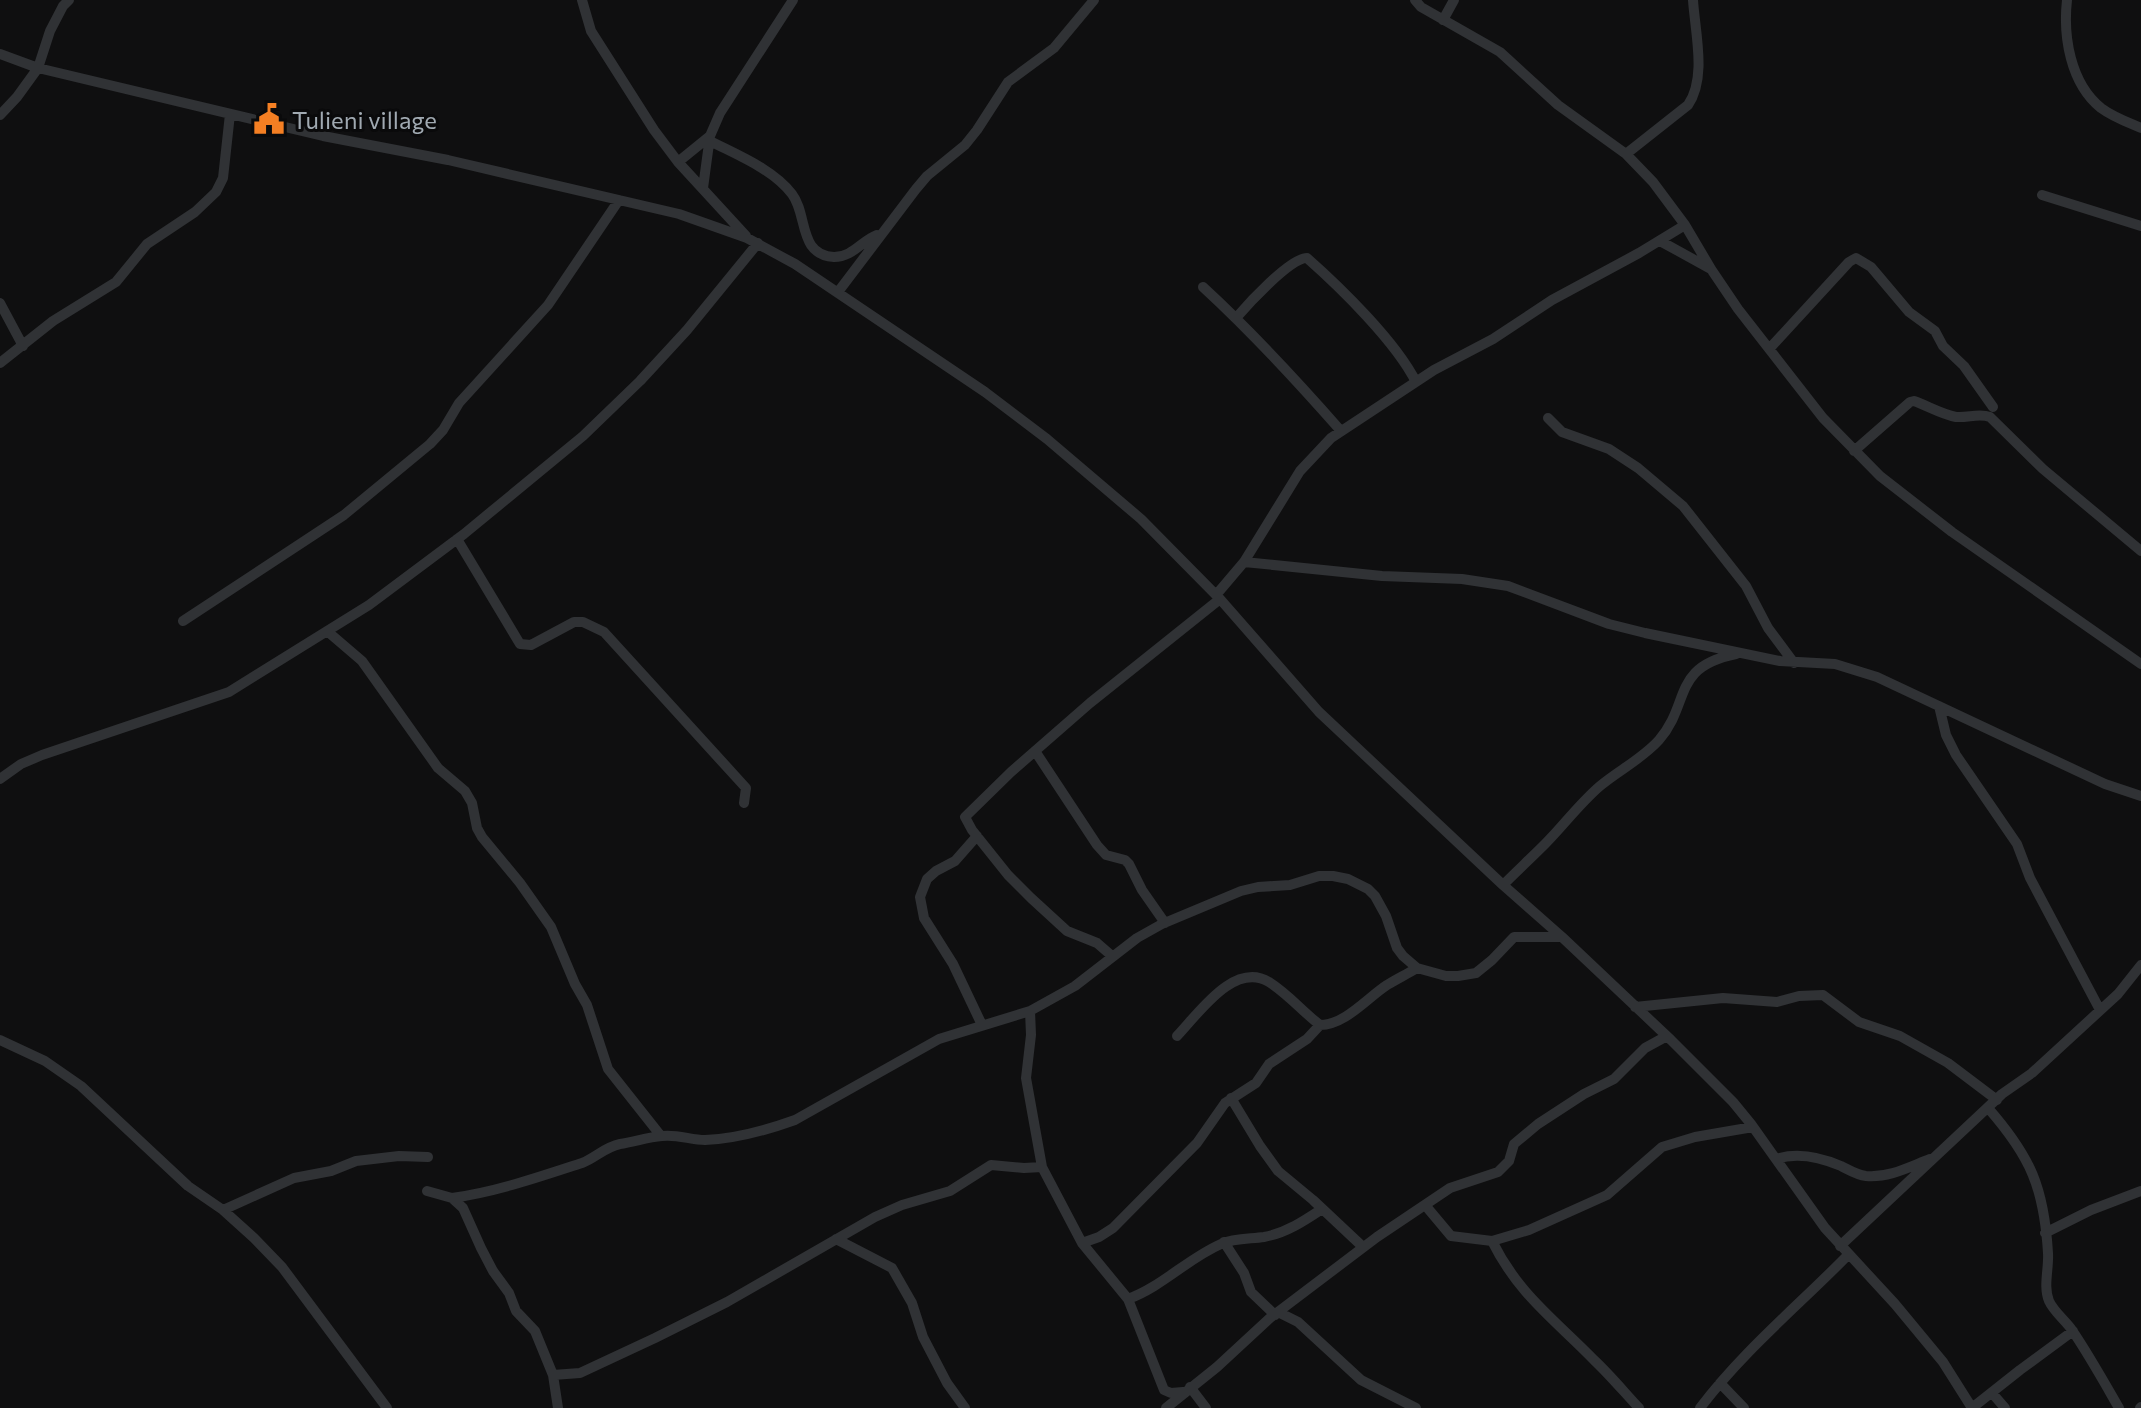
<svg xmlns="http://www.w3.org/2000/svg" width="2141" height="1408" font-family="Commissioner,sans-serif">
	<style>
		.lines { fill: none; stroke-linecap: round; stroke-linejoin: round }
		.minor { stroke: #303235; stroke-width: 10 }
		.labels { text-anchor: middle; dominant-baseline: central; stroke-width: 6; stroke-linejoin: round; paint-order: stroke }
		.poi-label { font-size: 24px; fill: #a0a9b1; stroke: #0a0a0b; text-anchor: start }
	</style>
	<rect width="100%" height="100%" fill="#0f0f10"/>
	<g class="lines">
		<path class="minor" d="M582 0 591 31 654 130 678 162 746 236
			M1415 0 1421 7 1500 52 1558 105 1626 154 1653 182 1685 225 1711 269 1738 309 1823 418 1880 476 1952 532 2141 664
			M2067 0C2063 36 2070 83 2101 108 2113 117 2127 122 2141 128
			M1443 20 1454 0
			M0 54 38 68 323 136 448 160 679 214 747 238 795 264 985 392 1047 439 1141 519 1220 599 1319 712 1503 885 1562 937 1671 1040 1733 1102 1751 1124 1825 1228 1895 1304 1943 1362 1972 1408
			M0 115 17 97 38 68 50 31 63 6 69 0
			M710 141C737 155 773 169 792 194 808 215 798 255 834 257 853 257 861 241 877 235
			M1626 154 1688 105C1707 78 1695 32 1693 0
			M678 162 710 136
			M703 188 710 136 720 113 793 0
			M2042 195 2141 226
			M1660 241 1711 269
			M1203 287C1252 332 1297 381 1341 431
			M838 292 916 189 927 176 965 145 977 130 1008 82 1054 48 1094 0
			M0 303 23 346
			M1236 318C1248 304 1290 258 1307 258 1341 288 1396 342 1416 382
			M1770 348 1849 262 1856 258 1871 267 1909 312 1935 331 1943 346 1964 366 1993 407
			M0 363 53 321 116 282 147 244 195 212 216 192 223 178 230 114
			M1548 418 1562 432 1609 449 1638 468 1683 506 1746 586 1768 628 1794 663
			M1854 451 1910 402 1914 401C1928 406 1941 414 1956 417 1968 418 1979 413 1990 417L2043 469 2141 551
			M457 539 520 644 531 645 574 622H583L604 632 746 788 744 803
			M1244 562 1382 576 1462 579 1508 586 1609 624 1645 633 1780 661 1835 664 1877 677 2105 784 2141 796
			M1216 595 1244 562 1300 471 1331 438 1434 370 1493 339 1552 300 1639 253 1685 225
			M183 621 344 515 430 444 443 430 459 403 548 305 619 200
			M327 631 362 661 438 768 465 791 472 803 477 828 482 837 520 883 551 927 575 984 587 1005 608 1069 661 1136
			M1939 706 1946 735 1956 755 2017 844 2030 878 2100 1010
			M1035 751 1097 845 1106 855 1125 860 1129 864 1142 890 1165 923
			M0 779 21 764 42 755 229 692 369 605 464 534 583 436 640 381 687 330 758 243
			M977 836 955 861 936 871 927 879 920 897 924 918 953 964 982 1025
			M1503 885C1517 871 1531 858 1545 844 1564 825 1579 804 1600 786 1619 770 1642 759 1659 740 1691 703 1671 667 1736 654
			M1112 956 1097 943 1067 931 1031 898 1008 875 972 830 965 817 1011 772 1090 703 1220 599
			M1635 1007 1723 998 1777 1002 1799 996 1823 995 1859 1022 1900 1036 1948 1063 1997 1100
			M1030 1011 1031 1035 1026 1078 1042 1167 1082 1243 1128 1299 1164 1390 1171 1393 1183 1392
			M1177 1036C1199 1013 1234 961 1269 982 1288 994 1302 1011 1320 1025 1345 1025 1367 998 1387 985 1397 979 1407 974 1417 968
			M0 1040 45 1061 81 1086 188 1186 223 1210 254 1238 282 1267 387 1408
			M1231 1098 1260 1146 1278 1171 1313 1200 1363 1247
			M1988 1108C2031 1157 2044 1188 2048 1253 2049 1269 2043 1286 2049 1301 2054 1312 2065 1320 2072 1330 2089 1355 2104 1382 2119 1408
			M1776 1159C1797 1152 1820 1157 1841 1166 1849 1170 1857 1175 1866 1176 1889 1178 1909 1167 1930 1159
			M427 1191 452 1198 463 1208 481 1248 493 1271 509 1293 516 1311 535 1331 553 1375 558 1408
			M452 1198C496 1192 539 1177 582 1163 595 1158 605 1147 620 1144 634 1142 648 1137 662 1136 677 1134 691 1140 705 1140 735 1139 767 1130 795 1120L939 1039 1030 1011 1075 986 1137 938 1162 924 1241 891 1258 887 1290 885 1319 876H1333L1348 879 1368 889 1375 896 1386 916 1397 948 1403 956 1417 968 1446 976H1458L1476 973 1492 960 1514 937H1562
			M1425 1205 1451 1236 1492 1241 1529 1230 1607 1195 1662 1147 1695 1137 1753 1127
			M223 1210 294 1178 331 1171 356 1161 399 1156 428 1157
			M2045 1233 2091 1210 2141 1191
			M836 1239 892 1268 912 1303 923 1337 947 1383 965 1408
			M1492 1241C1519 1295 1554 1319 1594 1360 1610 1375 1624 1392 1639 1408
			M1224 1242 1244 1273 1251 1292 1275 1315
			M1082 1243 1099 1237 1113 1228 1197 1143 1225 1103 1256 1083 1269 1064 1307 1039 1320 1025
			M1840 1246 2002 1094 2032 1073 2118 994 2141 965
			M1128 1299C1163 1286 1187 1259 1221 1244 1234 1238 1250 1239 1264 1237 1286 1233 1304 1221 1322 1209
			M1278 1312 1298 1322 1361 1380 1416 1408
			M553 1375 580 1373 655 1338 727 1302 875 1217 902 1205 950 1191 991 1165 1024 1168 1042 1167
			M1720 1383 1744 1408
			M1190 1387 1206 1408
			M1992 1393 2005 1408
			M1166 1408 1217 1367 1270 1318 1377 1237 1450 1188 1498 1172 1509 1161 1514 1144 1538 1124 1584 1094 1614 1079 1645 1048 1667 1036
			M1700 1408C1743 1351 1798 1306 1848 1255
			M1972 1408 2020 1370 2073 1331
			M2140 1408 2141 1407"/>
	</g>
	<defs>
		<symbol id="civic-bare" viewBox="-9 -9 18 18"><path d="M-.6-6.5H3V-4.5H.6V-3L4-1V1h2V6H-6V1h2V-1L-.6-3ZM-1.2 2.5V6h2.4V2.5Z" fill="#f47f23" stroke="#0a0a0b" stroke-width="2.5" paint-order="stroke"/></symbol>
	</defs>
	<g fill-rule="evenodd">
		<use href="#civic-bare" x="247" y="97" width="44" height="44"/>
	</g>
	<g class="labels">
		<g class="poi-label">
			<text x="292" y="119">Tulieni village</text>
		</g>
	</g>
</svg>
